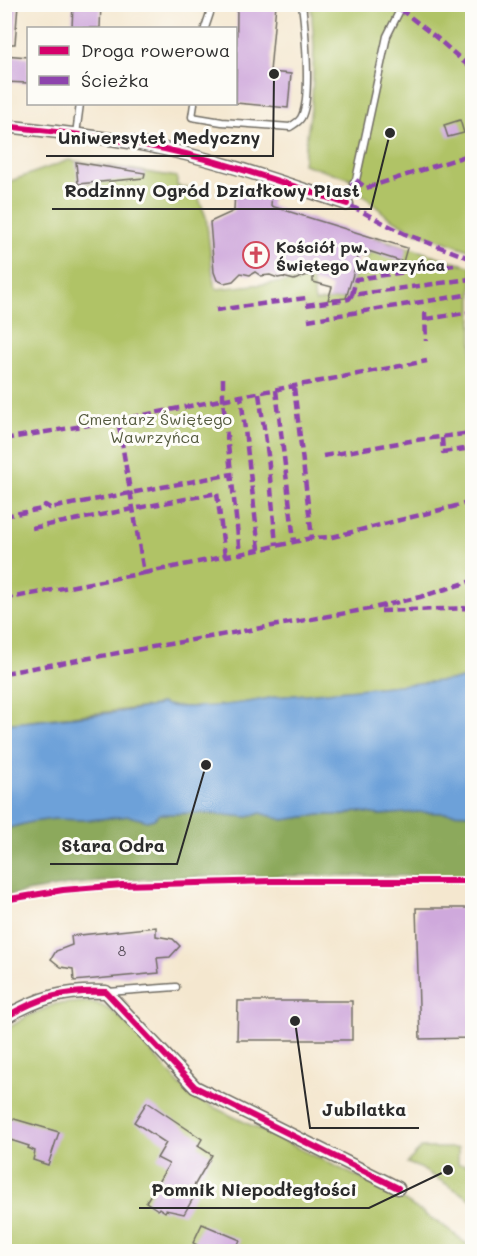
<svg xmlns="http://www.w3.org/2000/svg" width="477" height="1256" font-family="Mali,sans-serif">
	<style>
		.green { fill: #b0c366; stroke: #6e7748; stroke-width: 1.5 }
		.forest { fill: #8ca95b; stroke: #5c6a43; stroke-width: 1.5 }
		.water { fill: #6da1d9; stroke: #4c6682; stroke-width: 1.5 }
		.building { fill: #cfa9dc }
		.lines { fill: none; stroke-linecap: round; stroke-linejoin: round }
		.lane-casing { stroke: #716d64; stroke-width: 9 }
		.street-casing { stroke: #716d64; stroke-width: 15 }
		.lane { stroke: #fff; stroke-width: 6 }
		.street { stroke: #fff; stroke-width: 12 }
		.quiet { stroke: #8e44ad; stroke-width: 4.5; stroke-dasharray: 9 4.5; stroke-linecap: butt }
		.cycleway-casing { stroke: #fdfcf7; stroke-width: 10 }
		.cycleway { stroke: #d6006c; stroke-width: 6 }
		.labels { text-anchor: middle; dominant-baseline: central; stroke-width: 6; stroke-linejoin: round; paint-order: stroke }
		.number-label { font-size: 14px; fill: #544a57 }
		.poi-label { font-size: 16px; font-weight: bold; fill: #2b2b2b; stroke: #fdfcf7; text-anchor: start }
		.park-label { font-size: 16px; fill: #53593d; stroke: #fdfcf7 }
		.leader { fill: none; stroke: #2b2b2b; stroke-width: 2 }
		.callout-dot { fill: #2b2b2b; stroke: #fdfcf7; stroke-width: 2 }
		.callout-label { font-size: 18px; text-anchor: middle; font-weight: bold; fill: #2b2b2b; stroke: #fdfcf7; stroke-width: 6; stroke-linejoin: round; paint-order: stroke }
	</style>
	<rect width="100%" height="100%" fill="#fdfcf7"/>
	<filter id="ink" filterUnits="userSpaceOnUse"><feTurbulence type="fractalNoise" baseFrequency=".0167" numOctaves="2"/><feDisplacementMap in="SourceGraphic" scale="12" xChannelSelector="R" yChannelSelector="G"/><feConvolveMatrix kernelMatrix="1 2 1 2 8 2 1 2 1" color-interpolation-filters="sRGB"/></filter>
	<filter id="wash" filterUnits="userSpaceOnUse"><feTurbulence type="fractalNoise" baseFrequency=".008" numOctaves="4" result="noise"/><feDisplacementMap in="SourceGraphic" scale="24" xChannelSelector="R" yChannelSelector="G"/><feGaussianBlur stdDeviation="1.35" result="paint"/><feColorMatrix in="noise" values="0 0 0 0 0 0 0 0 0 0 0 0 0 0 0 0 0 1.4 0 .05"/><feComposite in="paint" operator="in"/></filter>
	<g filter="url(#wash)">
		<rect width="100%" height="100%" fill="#f4e7cf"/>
		<path class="green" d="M311 5H472V251L416 232 388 217 361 193 349 178 303 164 312 101 314 46Z
			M69 160 177 177V186L195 189 206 217 214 284 217 289 312 279 315 302 348 298C352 285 354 269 367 261L374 237 472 267V678L275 697C243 704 190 711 158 704L156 706 5 724V183Z
			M83 1002 96 1003 110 1010 123 1020 181 1086 197 1099 397 1196 448 1229 470 1247 472 1252H5V1030L28 1016 56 1004Z
			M421 1148H458V1164L472 1165V1200L420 1168 407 1163Z"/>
		<path class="forest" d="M356 811 379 815 417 812 472 814V876C341 876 208 872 76 884 52 887 28 892 5 896V829L31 822 54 819 89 820 129 816 147 821 154 819 159 814 201 813 248 817 261 813 283 820 319 815H346Z"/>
		<path class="water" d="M472 678V814L417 812 379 815 356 811 346 815H319L283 820 261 813 248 817 201 813 168 814H159L154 819 147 821 129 816 89 820 54 819 31 822 5 829V724L119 712 155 706 161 703C181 713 252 702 275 697Z"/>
		<g id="blocks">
			<path class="building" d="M4 4H18L15 44H4Z
				M73 4H101L100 28H72Z
				M237 4H276L270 72 291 74 288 108 236 103Z
				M4 55 28 57V83L4 82Z
				M460 120 464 133 448 137 444 125Z
				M76 162 145 173 144 178 78 184Z
				M235 188 251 196H259L272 191 271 206 407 248 403 262 368 251 366 256 359 254 346 298 328 300 332 287 313 282V273L294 280 283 277 278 278 270 275 261 276 255 272 250 275 241 273 233 281 224 283 217 280 214 272 210 222 234 211Z
				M416 908H472V1038L420 1039Z
				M156 927V936L173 939 180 946 170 957 157 958 159 973 74 981 73 969 61 967 51 959 56 951 72 945 71 936Z
				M238 1001H352V1040H237Z
				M147 1102 202 1139 198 1146 212 1155 194 1186 199 1188 184 1214 166 1210 165 1212 159 1208 158 1210 146 1202 169 1164 157 1158 166 1143 134 1122Z
				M4 1116 59 1132 48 1165 33 1160 35 1151 28 1148 29 1146 4 1138Z
				M202 1224 240 1240 235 1251H208L193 1243Z"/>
		</g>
	</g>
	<g filter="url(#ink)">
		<use href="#blocks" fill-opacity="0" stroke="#716d64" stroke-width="1.5"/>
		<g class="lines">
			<defs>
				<path id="lane" d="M205 28 213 4
					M194 104 192 117 222 122 290 127C294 124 298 123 301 118 312 100 305 28 302 4
					M76 134 80 104
					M353 183 356 180 387 36 403 4
					M108 992 176 987"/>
				<path id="street" d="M4 126C51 131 99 136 145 145 214 158 280 182 347 204
					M4 1018C39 997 66 990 106 992L195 1087 398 1188"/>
			</defs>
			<use href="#lane" class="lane-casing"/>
			<use href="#street" class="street-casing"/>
			<use href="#lane" class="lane"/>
			<use href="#street" class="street"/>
			<path class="quiet" d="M400 9 437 38 472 69
				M356 180 366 188 472 154
				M353 183 347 204 405 234 472 259
				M352 295 356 279 454 265
				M306 305 349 299 352 295 470 279 472 294
				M216 310 306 298
				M425 312 426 341
				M426 319 472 312
				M308 320 472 294
				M223 378V400L240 554 312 538 332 537 472 502
				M294 387 312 538
				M276 390 294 541
				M259 394 268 455 276 545
				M442 438 443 452 472 448
				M4 439 118 420
				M323 456 416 440 472 433
				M4 516 42 509 45 505 50 508 232 474
				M32 528 217 493 225 557
				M259 549 241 396 427 361
				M144 573 232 555
				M4 599 144 573 118 420 241 396
				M381 611 472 608
				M4 673 369 609 420 597 472 581"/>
			<defs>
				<path id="cycleway" d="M4 126C51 131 99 136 145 145 214 158 280 182 347 204
					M4 900 63 890 122 885 272 881H472
					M4 1018C39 997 66 990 106 992L195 1087 398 1188"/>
			</defs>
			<use href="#cycleway" class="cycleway-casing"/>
			<use href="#cycleway" class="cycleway"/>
		</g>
	</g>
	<defs>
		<symbol id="church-ring" viewBox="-11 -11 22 22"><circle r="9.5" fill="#fdfcf7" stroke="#d1495b" stroke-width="1.5"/><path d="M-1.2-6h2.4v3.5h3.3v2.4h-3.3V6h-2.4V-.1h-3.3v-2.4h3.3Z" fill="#d1495b"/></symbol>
	</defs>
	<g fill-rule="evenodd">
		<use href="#church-ring" x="241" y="240" width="30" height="30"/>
	</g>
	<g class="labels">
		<g class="number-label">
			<text x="122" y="950">8</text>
		</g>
		<g class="poi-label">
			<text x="276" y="246">Kościół pw.<tspan x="276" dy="18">Świętego Wawrzyńca</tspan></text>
		</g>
		<g class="park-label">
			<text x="155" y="418">Cmentarz Świętego<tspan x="155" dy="18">Wawrzyńca</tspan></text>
		</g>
	</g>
	<path class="leader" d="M274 74L273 156H46M390 133L371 209H52M206 765L177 864H50M295 1021L310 1128H419M448 1170L369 1208H139"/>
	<g class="callout-dot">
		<circle cx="274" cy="74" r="6"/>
		<circle cx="390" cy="133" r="6"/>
		<circle cx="206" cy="765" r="6"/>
		<circle cx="295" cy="1021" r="6"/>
		<circle cx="448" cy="1170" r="6"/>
	</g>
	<g class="callout-label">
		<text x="159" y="144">Uniwersytet Medyczny</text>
		<text x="212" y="197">Rodzinny Ogród Działkowy Piast</text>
		<text x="113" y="852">Stara Odra</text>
		<text x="364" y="1116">Jubilatka</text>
		<text x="254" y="1196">Pomnik Niepodłegłości</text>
	</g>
	<rect width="477" height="1256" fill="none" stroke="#fdfcf7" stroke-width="24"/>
	<rect x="27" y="27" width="210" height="78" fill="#fdfcf7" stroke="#a9a8a5" stroke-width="1.5"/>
	<rect x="39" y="46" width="30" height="9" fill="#d6006c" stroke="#a9a8a5" stroke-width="1.5"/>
	<text x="81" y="57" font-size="18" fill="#2b2b2b">Droga rowerowa</text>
	<rect x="39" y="76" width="30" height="9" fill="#8e44ad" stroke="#a9a8a5" stroke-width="1.5"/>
	<text x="81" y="87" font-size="18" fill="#2b2b2b">Ścieżka</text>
</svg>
